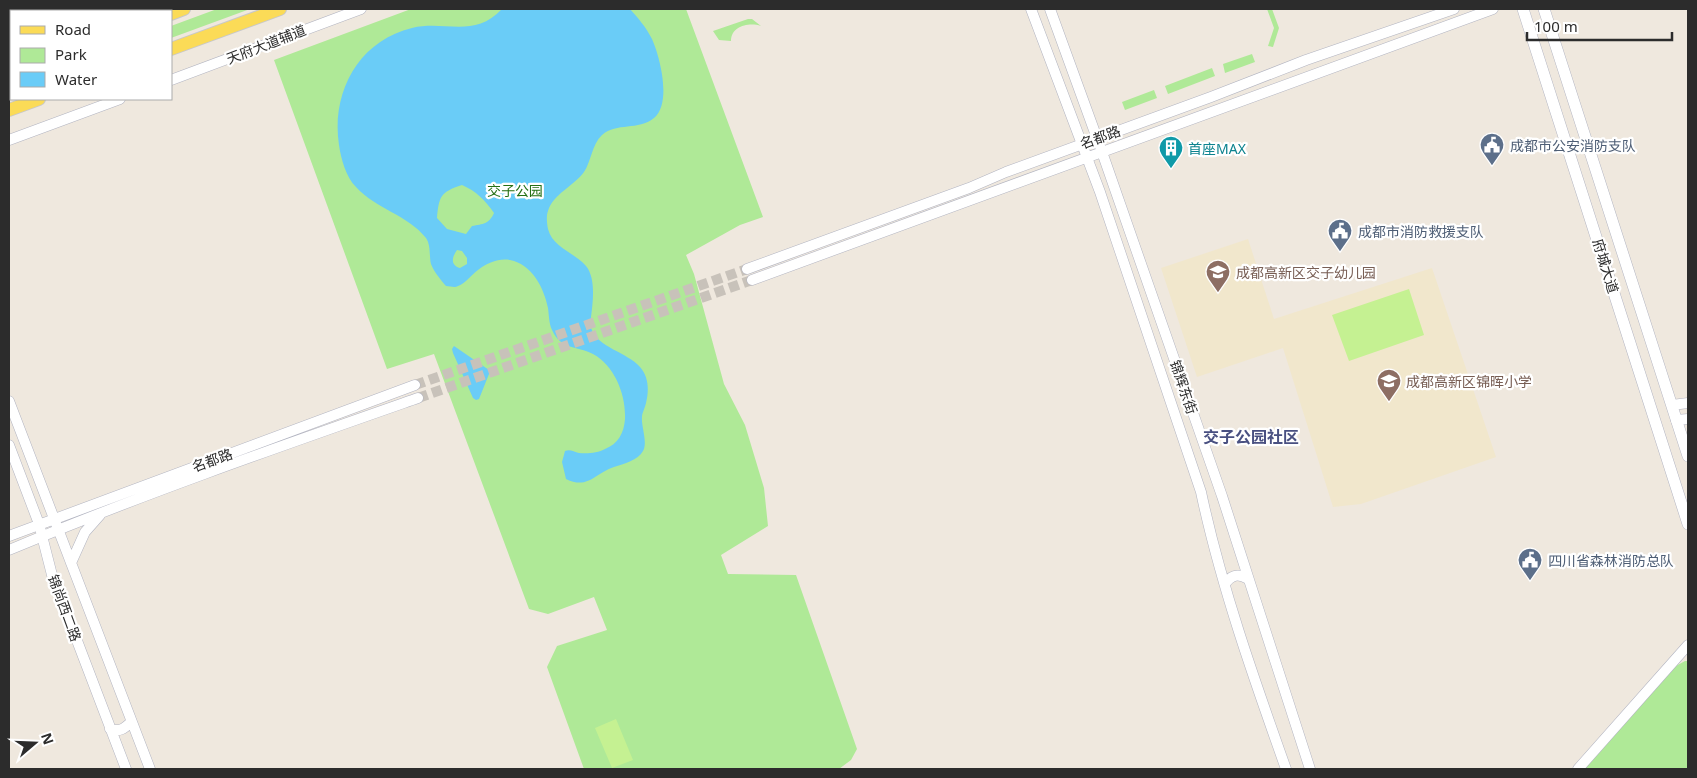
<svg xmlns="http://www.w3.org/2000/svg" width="1697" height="778" font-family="'Noto Sans','Noto Sans SC',sans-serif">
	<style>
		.education { fill: #f1e7cc }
		.green { fill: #afe997 }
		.pitch { fill: #c5f192 }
		.water { fill: #6accf7; fill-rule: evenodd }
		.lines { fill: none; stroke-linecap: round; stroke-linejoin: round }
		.tertiary-tunnel { stroke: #c8c2ba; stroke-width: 10; stroke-dasharray: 10 5; stroke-linecap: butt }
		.tertiary-casing { stroke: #b2b4c1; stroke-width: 11 }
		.secondary-casing { stroke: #b2b4c1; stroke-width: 12 }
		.primary-casing { stroke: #c8c8c8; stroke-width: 14 }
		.tertiary { stroke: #fff; stroke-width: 10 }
		.secondary { stroke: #fff; stroke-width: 11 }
		.primary { stroke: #fbdb57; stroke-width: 12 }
		.labels { text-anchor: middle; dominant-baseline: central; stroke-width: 4.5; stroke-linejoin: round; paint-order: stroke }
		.street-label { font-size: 14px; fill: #2c2c2c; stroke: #fff }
		.service-label { font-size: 14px; fill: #4e5e75; stroke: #fff; text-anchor: start }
		.culture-label { font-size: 14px; fill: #0d838f; stroke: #fff; text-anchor: start }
		.park-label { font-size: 14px; fill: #257015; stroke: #fff }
		.education-label { font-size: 14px; fill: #785e54; stroke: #fff; text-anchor: start }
		.quarter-label { font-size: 16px; font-weight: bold; fill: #495081; stroke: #fff }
	</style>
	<rect width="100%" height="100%" fill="#efe8de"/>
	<path class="education" d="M1248 239 1274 319 1432 268 1496 457 1361 504 1333 507 1283 348 1197 377 1161 268Z"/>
	<path class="green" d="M217 9H250L171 38V26Z
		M411 9H686L763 217 740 225 686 255 694 274 724 384 745 425 764 488 768 526 721 555 728 574 796 575 857 749 851 760 839 769H584L547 667 557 646 607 630 594 597 548 614 529 609 434 354 387 369 274 60Z
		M1267 9H1272L1279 28 1273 47 1268 46 1274 28Z
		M748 19H752L761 26C749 22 731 26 731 41L719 40 713 31Z
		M1252 54 1255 62 1225 73 1223 64Z
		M1212 68 1215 76 1168 94 1165 86Z
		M1154 90 1157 98 1125 110 1122 102Z
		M1685 661H1688V769H1584L1674 667Z"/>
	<path class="pitch" d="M1409 289 1424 335 1349 361 1332 315Z
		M616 719 633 760 612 768 595 728Z"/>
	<path class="water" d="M502 9H630C638 18 646 27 652 39 660 57 672 103 654 118 638 131 617 122 602 135 592 144 591 162 584 172 574 186 553 194 548 211 546 216 547 224 548 229 553 248 574 252 586 266 596 278 593 302 591 317 591 321 589 325 591 328 598 348 627 352 640 367 649 377 649 391 646 403 645 408 642 413 642 417 641 427 648 442 643 451 638 460 624 464 614 467 595 473 588 490 566 479L562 462 565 451C570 449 574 452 579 453 587 454 598 453 605 449 618 444 624 433 625 419 626 395 615 366 593 354 576 345 562 351 552 330 549 324 549 315 548 308 544 288 532 264 510 260 499 258 487 263 478 270 471 275 466 283 458 286 455 288 450 286 446 286 441 280 434 272 431 264 429 256 431 245 426 238 408 215 376 209 356 187 346 177 341 159 339 145 331 93 358 41 412 28 445 20 474 39 502 9ZM462 185C476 191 485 200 494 213 489 224 483 224 472 226L466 234 447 229 437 218C439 197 440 192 462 185ZM457 250 462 251 467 258V264L460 268C450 265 452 257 457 250Z
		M454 346 489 370V374L479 399 476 400 473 398 453 353 452 349Z"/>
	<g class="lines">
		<path class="tertiary-tunnel" d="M415 385 747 269
			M418 398 752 280"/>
		<defs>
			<path id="tertiary" d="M1031 9 1100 192 1201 492C1221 586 1254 679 1286 769
				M1050 9 1102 152 1222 496 1310 769
				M101 11 108 9
				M9 46 11 45
				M171 80 361 9
				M9 140 120 99
				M747 269 969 188 1006 172 1211 97 1306 60 1454 9
				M752 280 1493 9
				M9 401 150 769
				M1672 405 1688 403
				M1676 420 1688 419
				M9 445 39 524 52 575 126 769
				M9 536 415 385
				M9 550C143 494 281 446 418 398
				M71 563 85 532 100 515
				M1225 584C1231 575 1238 573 1248 579
				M110 729C120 732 124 729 131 722
				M1578 769 1688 645"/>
			<path id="secondary" d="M1523 9 1688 524
				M1544 9 1688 456"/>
			<path id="primary" d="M171 14 184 9
				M171 49 280 9
				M9 74 11 73
				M9 110 39 99"/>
		</defs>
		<use href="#tertiary" class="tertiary-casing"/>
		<use href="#secondary" class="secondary-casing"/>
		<use href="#primary" class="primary-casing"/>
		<use href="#tertiary" class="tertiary"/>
		<use href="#secondary" class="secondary"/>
		<use href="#primary" class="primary"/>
	</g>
	<defs>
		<symbol id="civic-pin" viewBox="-11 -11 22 30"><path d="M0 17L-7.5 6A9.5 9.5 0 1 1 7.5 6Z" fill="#5c6f8a" stroke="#fff"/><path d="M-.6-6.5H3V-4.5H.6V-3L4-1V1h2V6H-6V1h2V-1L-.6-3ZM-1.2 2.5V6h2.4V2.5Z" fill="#fff"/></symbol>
		<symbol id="building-pin" viewBox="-11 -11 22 30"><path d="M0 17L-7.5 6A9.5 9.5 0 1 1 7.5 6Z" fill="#0f9aa8" stroke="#fff"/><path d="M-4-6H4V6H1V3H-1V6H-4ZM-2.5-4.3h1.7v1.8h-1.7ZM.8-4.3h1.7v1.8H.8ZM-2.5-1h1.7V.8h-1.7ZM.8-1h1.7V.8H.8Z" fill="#fff"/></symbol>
		<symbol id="school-pin" viewBox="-11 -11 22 30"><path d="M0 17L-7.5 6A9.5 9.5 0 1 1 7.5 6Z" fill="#8d6e63" stroke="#fff"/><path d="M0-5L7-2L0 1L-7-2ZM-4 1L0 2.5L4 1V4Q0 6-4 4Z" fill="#fff"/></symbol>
	</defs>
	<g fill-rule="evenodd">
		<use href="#civic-pin" x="1478" y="131" width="28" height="38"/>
		<use href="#building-pin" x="1157" y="134" width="28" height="38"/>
		<use href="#civic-pin" x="1326" y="217" width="28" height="38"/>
		<use href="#school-pin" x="1204" y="258" width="28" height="38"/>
		<use href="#school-pin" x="1375" y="367" width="28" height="38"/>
		<use href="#civic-pin" x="1516" y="546" width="28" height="38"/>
	</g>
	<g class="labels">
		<g class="street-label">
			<text transform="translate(266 44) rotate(-21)">天府大道辅道</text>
			<text transform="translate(1100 137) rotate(-20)">名都路</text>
			<text transform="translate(1606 266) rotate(73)">府城大道</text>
			<text transform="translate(1184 387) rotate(71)">锦辉东街</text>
			<text transform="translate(212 460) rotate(-20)">名都路</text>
			<text transform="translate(65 608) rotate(70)">锦尚西二路</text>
		</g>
		<g class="service-label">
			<text x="1510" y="145">成都市公安消防支队</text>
			<text x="1358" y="231">成都市消防救援支队</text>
			<text x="1548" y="560">四川省森林消防总队</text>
		</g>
		<g class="culture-label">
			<text x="1188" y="148">首座MAX</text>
		</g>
		<g class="park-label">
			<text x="515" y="190">交子公园</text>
		</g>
		<g class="education-label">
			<text x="1236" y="272">成都高新区交子幼儿园</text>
			<text x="1406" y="381">成都高新区锦晖小学</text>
		</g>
		<g class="quarter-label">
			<text x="1251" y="437">交子公园社区</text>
		</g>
	</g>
	<rect width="1697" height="778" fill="none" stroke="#2c2c2c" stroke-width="20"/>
	<rect x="10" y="10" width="162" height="90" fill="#ffffff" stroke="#ababab"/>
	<rect x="20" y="26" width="25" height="8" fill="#fbdb57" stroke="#ababab"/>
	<text x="55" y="35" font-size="15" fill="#2c2c2c">Road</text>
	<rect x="20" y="48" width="25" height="15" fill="#afe997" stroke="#ababab"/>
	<text x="55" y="60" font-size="15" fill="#2c2c2c">Park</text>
	<rect x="20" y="72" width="25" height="15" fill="#6accf7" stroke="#ababab"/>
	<text x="55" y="85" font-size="15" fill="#2c2c2c">Water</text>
	<g transform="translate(35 743) rotate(71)" stroke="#ffffff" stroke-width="4" paint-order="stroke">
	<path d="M0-4L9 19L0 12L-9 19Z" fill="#2c2c2c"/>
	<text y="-8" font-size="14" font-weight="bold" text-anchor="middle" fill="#2c2c2c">N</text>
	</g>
	<path d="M1527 32v8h145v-8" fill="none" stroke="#2c2c2c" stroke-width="2.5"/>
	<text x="1534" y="32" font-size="15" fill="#2c2c2c" stroke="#ffffff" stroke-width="4" paint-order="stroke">100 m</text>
</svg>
